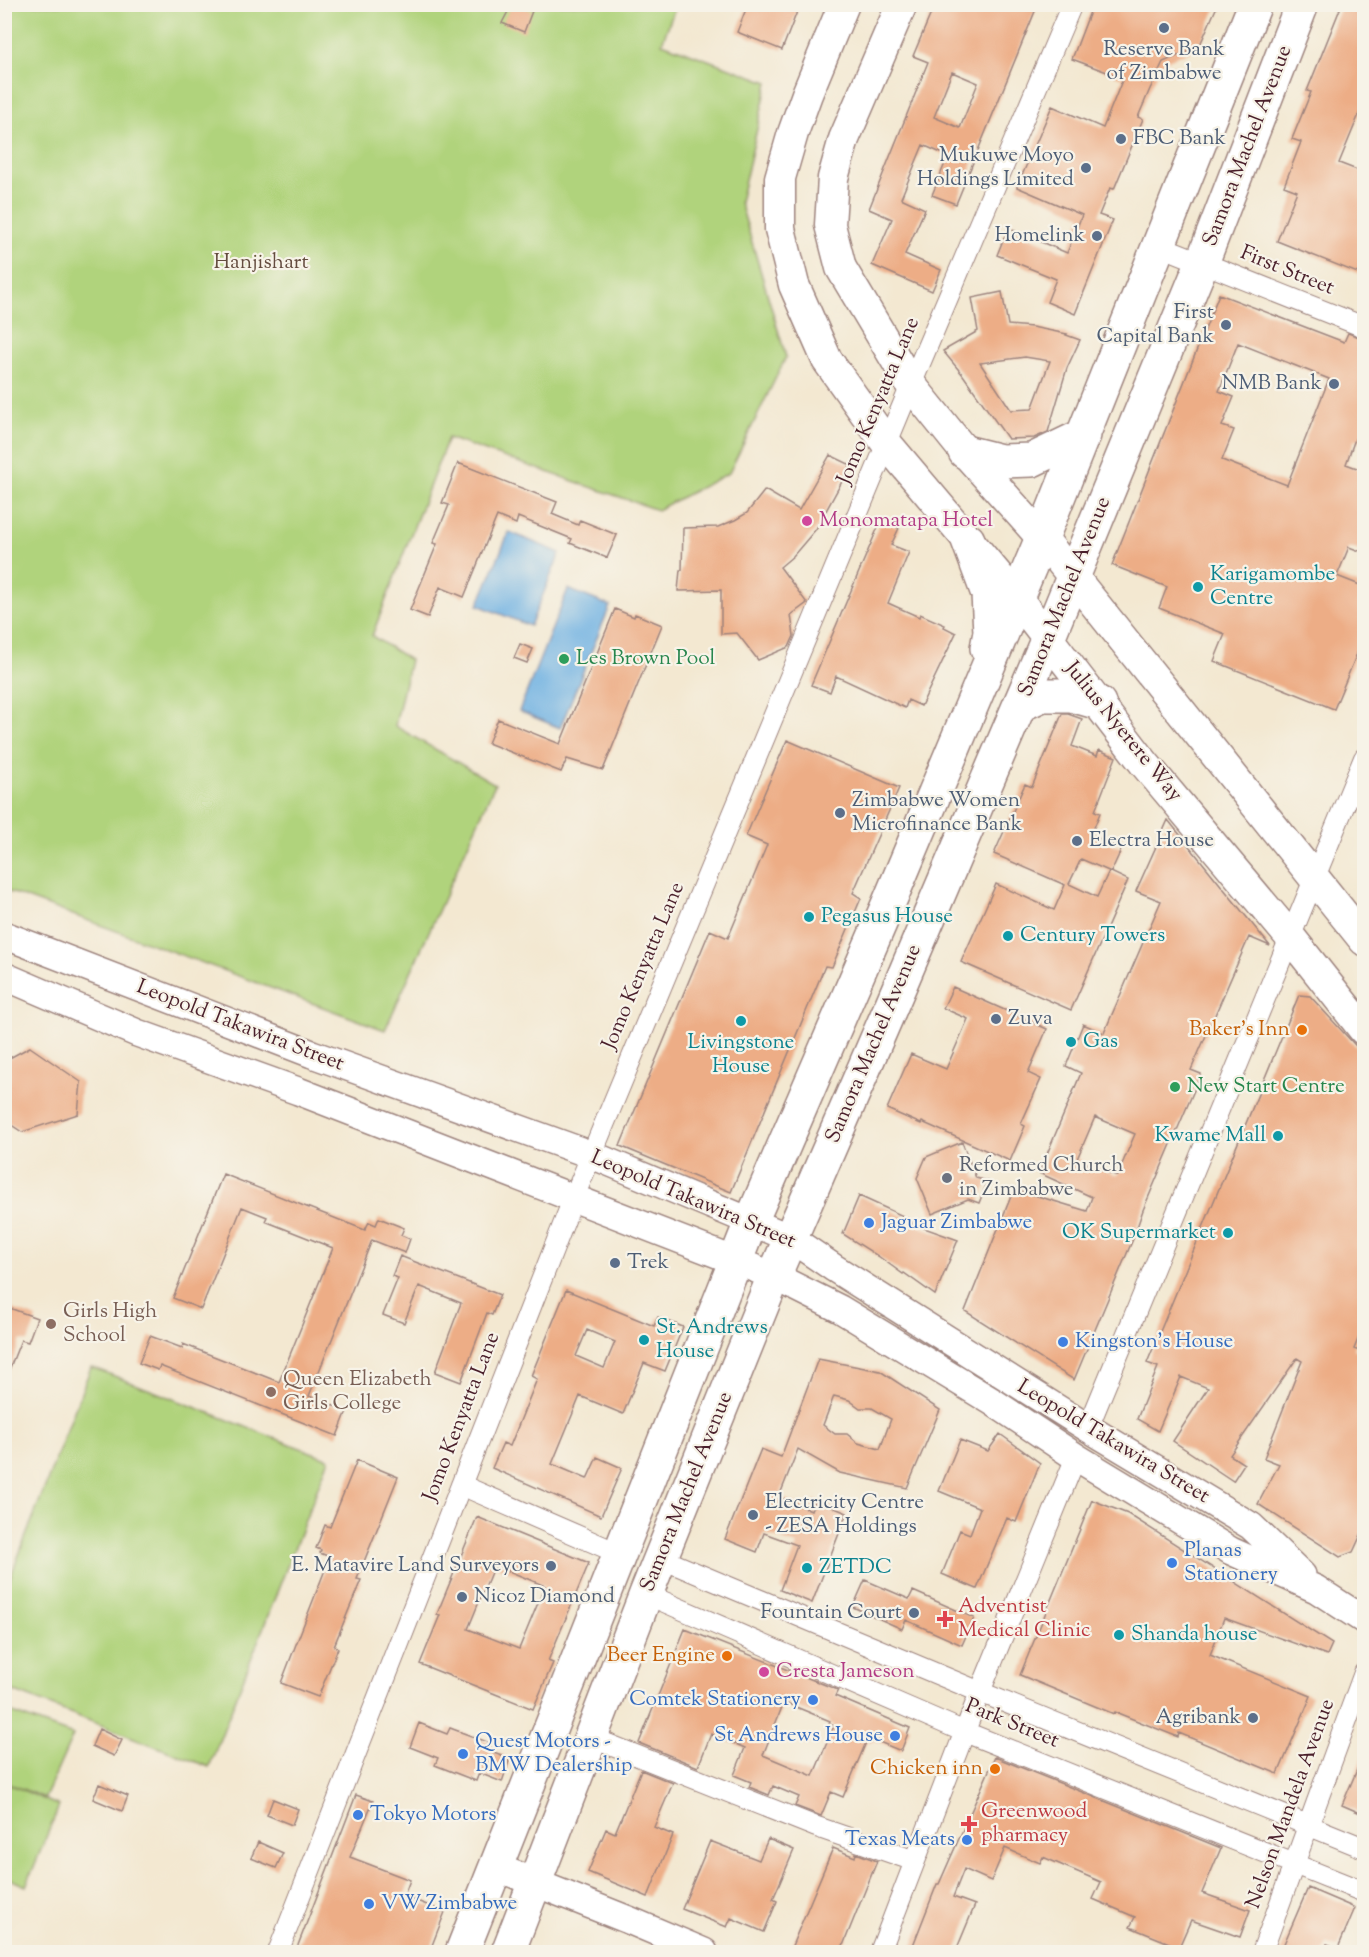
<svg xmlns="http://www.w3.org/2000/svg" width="1369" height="1957" font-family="'Sorts Mill Goudy',serif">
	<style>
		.green { fill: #b0d37c; stroke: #7d7954; stroke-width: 1.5 }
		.water { fill: #6db0e2; stroke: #5c6886; stroke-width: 1.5 }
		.building { fill: #edad86; fill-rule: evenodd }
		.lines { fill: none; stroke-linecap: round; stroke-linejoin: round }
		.street-casing { stroke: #9e847e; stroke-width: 22 }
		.secondary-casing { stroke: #9e847e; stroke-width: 30 }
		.primary-casing { stroke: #9e847e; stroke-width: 33 }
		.highway-casing { stroke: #9e847e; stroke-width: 36 }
		.street { stroke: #fff; stroke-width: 20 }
		.secondary { stroke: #fff; stroke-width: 27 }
		.primary { stroke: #fff; stroke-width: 30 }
		.highway { stroke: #fff; stroke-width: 33 }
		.service-dot { fill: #5c6f8a; stroke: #f7f3e8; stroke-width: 2 }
		.hotel-dot { fill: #d1479c; stroke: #f7f3e8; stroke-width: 2 }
		.culture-dot { fill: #0f9aa8; stroke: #f7f3e8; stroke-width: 2 }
		.leisure-dot { fill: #2e9e5b; stroke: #f7f3e8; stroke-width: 2 }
		.food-dot { fill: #e8710a; stroke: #f7f3e8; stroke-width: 2 }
		.worship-dot { fill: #6b7280; stroke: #f7f3e8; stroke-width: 2 }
		.shop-dot { fill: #3f7fe0; stroke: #f7f3e8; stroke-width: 2 }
		.education-dot { fill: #8d6e63; stroke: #f7f3e8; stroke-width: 2 }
		.health-dot { fill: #e0444e; stroke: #f7f3e8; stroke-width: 2 }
		.labels { text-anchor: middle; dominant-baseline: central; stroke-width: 4.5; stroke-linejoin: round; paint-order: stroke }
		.service-label { font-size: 21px; fill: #4e5e75; stroke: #f7f3e8; text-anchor: start }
		.street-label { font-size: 21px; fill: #4a1f2b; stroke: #f7f3e8 }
		.park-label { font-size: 21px; fill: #644c3f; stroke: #f7f3e8 }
		.hotel-label { font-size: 21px; fill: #b23c85; stroke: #f7f3e8; text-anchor: start }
		.culture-label { font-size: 21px; fill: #0d838f; stroke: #f7f3e8; text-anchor: start }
		.leisure-label { font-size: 21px; fill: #27864d; stroke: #f7f3e8; text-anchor: start }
		.food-label { font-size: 21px; fill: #c56008; stroke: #f7f3e8; text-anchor: end }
		.worship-label { font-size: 21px; fill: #5b616d; stroke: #f7f3e8; text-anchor: start }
		.shop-label { font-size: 21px; fill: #366cbe; stroke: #f7f3e8; text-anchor: start }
		.education-label { font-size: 21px; fill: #785e54; stroke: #f7f3e8; text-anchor: start }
		.health-label { font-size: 21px; fill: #be3a42; stroke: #f7f3e8; text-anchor: start }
	</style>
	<rect width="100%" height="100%" fill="#f7f3e8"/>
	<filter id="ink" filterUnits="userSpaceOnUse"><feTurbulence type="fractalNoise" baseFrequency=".0167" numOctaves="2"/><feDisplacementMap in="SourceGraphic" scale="12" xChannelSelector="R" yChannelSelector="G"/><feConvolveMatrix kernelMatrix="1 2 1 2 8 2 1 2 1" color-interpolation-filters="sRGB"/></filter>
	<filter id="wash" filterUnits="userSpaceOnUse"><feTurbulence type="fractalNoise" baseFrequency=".008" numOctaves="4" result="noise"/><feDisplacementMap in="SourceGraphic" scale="24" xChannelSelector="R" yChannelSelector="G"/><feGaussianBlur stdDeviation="1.35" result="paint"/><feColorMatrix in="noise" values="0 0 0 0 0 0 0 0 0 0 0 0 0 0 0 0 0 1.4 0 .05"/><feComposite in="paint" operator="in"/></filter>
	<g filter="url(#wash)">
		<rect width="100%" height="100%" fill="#f3e8d1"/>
		<path class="green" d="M4 5H676L662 43 768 82 740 202 786 357 729 473 657 510 448 438 372 636 410 660 395 726 495 784 385 1030 5 890Z
			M91 1367 329 1459 209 1767 5 1688V1591Z
			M4 1710 73 1735 45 1798 7 1783 59 1806 26 1886 5 1877Z"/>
		<path class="water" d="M509 532 560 553 530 626 478 605Z
			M568 589 610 606 560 728 519 711Z"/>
		<g id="blocks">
			<path class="building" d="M512 4H518L532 11 524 32 502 23Z
				M748 4H800L782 50 737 32Z
				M935 4H1038L956 204 932 195 948 156 923 145 901 198 925 209 905 254 941 270 932 291 872 265 892 219 869 209 928 62 913 56ZM952 72 978 83 960 128 934 117Z
				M1093 4H1218L1199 47 1163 62 1150 89 1138 117 1143 119 1114 189 1110 188 1099 215 1113 220 1075 314 1047 302 1056 279 997 255 1008 228 1067 253 1082 215 1017 187 1052 106 1103 128 1123 78 1072 59Z
				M1342 4H1365V114L1360 112 1339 163 1365 173V276L1277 241 1297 191 1284 186 1301 142 1292 139 1311 92 1307 91Z
				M1002 292 1008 325 1032 327 1067 334 1066 335 1080 340 1067 368 1048 432 1034 438 1008 439 963 375 943 351 978 331 972 298ZM1025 357 1050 361 1032 409 1011 410 980 363Z
				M1219 294 1344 342 1348 333 1365 339V443L1355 439 1346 464 1365 471V553L1349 547 1337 576 1365 587V634L1334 709 1214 661 1225 634 1159 608 1167 587 1112 565ZM1238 343 1329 379 1287 485 1222 460 1234 430 1222 426 1234 397 1219 391Z
				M830 455 851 465 816 529 793 556 780 567 807 603 791 615 794 636 789 647 758 660 737 633 721 634V590L678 591 680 570H682L683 528 718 527 735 520 747 513 765 490 799 510Z
				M458 463 557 502 552 514 578 525 580 520 617 535 607 558 570 543 572 539 518 517 516 524 497 516 464 597 440 587 428 617 410 610 437 544 433 543 449 505 442 503Z
				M881 520 899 528 891 545 909 552 888 603 919 617 920 614 945 625 944 627 956 633 921 706 908 700 905 708 836 676 830 692 811 685Z
				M615 609 634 617 635 614 662 625 603 770 567 759 561 772 488 743 498 719 560 744Z
				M520 644 533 649 527 663 514 658Z
				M1062 714H1068L1082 719 1072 746 1097 756 1099 750 1116 757 1095 811 1100 813 1091 835 1122 848 1111 872 1081 859 1069 884 1097 897 1109 871 1128 880 1071 1010 961 962 996 884 1054 910 1065 885 994 854 1025 784 1032 787Z
				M787 740 899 788 853 893 861 898 832 967 825 966 731 1192 620 1146 710 930 728 938 767 845 746 836Z
				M1168 820 1270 946 1249 937 1191 1070 1201 1074 1143 1210 1133 1239 1074 1380 965 1311 1014 1189 1087 1211 1092 1197 1039 1173 1081 1073 1066 1066 1083 1024 1104 1033 1161 901 1136 891ZM1095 1117 1135 1134 1117 1176 1077 1159Z
				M953 987 1047 1029 1028 1073 1041 1079 1021 1124 1025 1126 1010 1161 922 1122 921 1124 887 1109 911 1054 946 1069 968 1019 943 1008Z
				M1299 995 1310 996 1365 1056V1322L1354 1349 1365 1353V1526L1353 1552 1340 1557 1258 1504 1279 1464 1264 1458 1302 1361 1297 1358 1230 1455 1244 1464 1233 1481 1173 1441 1208 1388 1181 1377 1158 1431 1137 1419 1158 1367 1147 1363Z
				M30 1047 81 1082 78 1114 22 1132 4 1120V1061Z
				M962 1142 976 1178 988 1181 979 1203 968 1199 932 1214 917 1178 926 1157Z
				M223 1174 365 1230 369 1222 376 1225 379 1218 404 1228 401 1235 410 1239 405 1253 372 1240 309 1396 347 1411 337 1436 160 1366 158 1370 139 1363 150 1336 182 1348 183 1344 279 1382 333 1248 265 1221 267 1217 242 1207 201 1309 173 1298Z
				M859 1196 914 1221 910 1223 958 1240 935 1295 904 1273 903 1274 878 1256 843 1234Z
				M400 1256 500 1295 492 1315 487 1313 461 1382 435 1372 461 1303 419 1286 404 1323 383 1315 398 1278 392 1276Z
				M566 1290 654 1326 658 1317 683 1327 665 1371 644 1363 623 1414 580 1396 552 1464 587 1479 597 1457 622 1468 601 1516 492 1468 503 1443 510 1446 537 1379 531 1376ZM587 1330 615 1342 604 1368 576 1356Z
				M4 1306 37 1318 28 1342 21 1340 5 1380Z
				M818 1359 880 1371 940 1410 907 1488 840 1473 798 1449 779 1497 811 1510 815 1500 847 1513 812 1603 780 1590 797 1545 764 1533 757 1552 725 1539 761 1449 781 1457ZM834 1396 849 1400 860 1408H872L891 1419 880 1449 858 1443 847 1434H835L823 1425Z
				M1000 1434 1040 1463 1016 1522 1007 1518 977 1589 942 1574 960 1530 970 1534 980 1508 939 1491 960 1440 988 1451Z
				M357 1460 398 1477 357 1579 361 1580 334 1646 338 1648 318 1697 281 1683 330 1557 320 1553 321 1550 316 1548 325 1525 330 1527Z
				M1092 1500 1128 1514 1332 1644 1327 1655 1224 1618 1210 1655 1311 1696 1278 1774 1179 1733 1178 1737 1115 1712 1114 1714 1020 1675Z
				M477 1517 589 1563 548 1661 553 1663 533 1709 420 1664 440 1615 437 1614ZM494 1565 545 1586 519 1649 468 1629Z
				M865 1580 909 1599 913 1591 974 1618 962 1645 906 1620 902 1629 853 1607Z
				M685 1629 838 1690 835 1696 910 1728 901 1751 872 1739 871 1742 867 1740 843 1797 831 1792 821 1816 795 1806 799 1797 773 1786 769 1795 749 1787 751 1782 734 1775 745 1748 711 1734 698 1767 639 1743ZM784 1702 830 1721 829 1724 834 1726 813 1776 763 1755Z
				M419 1723 447 1734 450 1728 490 1743 488 1750 510 1758 502 1782 479 1773 476 1781 435 1765 438 1758 410 1747Z
				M99 1729 122 1740 114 1756 92 1746Z
				M1365 1751V1815L1342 1805Z
				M995 1757 1221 1848 1202 1893 1250 1910 1240 1937 1191 1920 1179 1947 1130 1927 1135 1917 1093 1899 1101 1882 1043 1857 1040 1863 1005 1848 991 1881 964 1869 953 1897 975 1905 955 1953H910L937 1884H939Z
				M641 1770 673 1783 654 1827 673 1835 648 1897 588 1872 606 1829 615 1833Z
				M99 1784 128 1796 122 1811 93 1799Z
				M356 1795 373 1801 350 1857 410 1880 404 1896 445 1912 429 1953H295Z
				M273 1799 298 1809 292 1825 267 1815Z
				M768 1839 794 1850 773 1899 777 1901 764 1932 731 1918 727 1927 682 1909 710 1841 759 1860Z
				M258 1842 283 1853 276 1868 251 1858Z
				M833 1848 855 1857 856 1853 877 1861 840 1953H789Z
				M1308 1888 1355 1908 1338 1948 1327 1944 1323 1953H1280Z"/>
		</g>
	</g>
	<g filter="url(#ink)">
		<use href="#blocks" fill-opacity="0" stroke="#9e847e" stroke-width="1.5"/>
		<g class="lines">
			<defs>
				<path id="street" d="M1158 245 1364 327
					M1088 1428 1364 758
					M461 1485 620 1554
					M660 1558 980 1692 1364 1848
					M646 1594 965 1732 1364 1892
					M590 1737 814 1826 915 1861
					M278 1952 574 1197 911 385 1072 4
					M880 1952 980 1692 1076 1457
					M1262 1952 1364 1673"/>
				<path id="secondary" d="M4 935 312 1054 592 1155 790 1238 834 1268 1088 1428 1251 1526 1302 1575
					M4 976 137 1033 298 1091 774 1276 840 1309 993 1402 1076 1457 1231 1551 1316 1589 1364 1620
					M496 1867 631 1921 704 1952"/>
				<path id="primary" d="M844 4 807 94 793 133 780 178V229L794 285 827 360 887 444 1016 597 1144 763 1291 938 1364 1030
					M902 4 844 139 833 178 830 225 841 268 911 385 965 452 1042 538 1364 940"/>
				<path id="highway" d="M965 452 1001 461 1032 460 1084 435
					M968 540 988 594 990 632 987 648
					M1020 705 1042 695H1071L1099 703
					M462 1952 751 1222 890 900 1042 538 1255 4
					M508 1952 646 1594 774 1276 892 1004 1048 638 1202 263 1302 4"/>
			</defs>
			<use href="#street" class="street-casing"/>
			<use href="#secondary" class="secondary-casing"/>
			<use href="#primary" class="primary-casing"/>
			<use href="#highway" class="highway-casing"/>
			<use href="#street" class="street"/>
			<use href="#secondary" class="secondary"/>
			<use href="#primary" class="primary"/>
			<use href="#highway" class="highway"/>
		</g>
	</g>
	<g class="service-dot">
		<circle cx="1164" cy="28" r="6"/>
		<circle cx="1121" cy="139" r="6"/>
		<circle cx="1086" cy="168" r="6"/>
		<circle cx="1097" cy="236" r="6"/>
		<circle cx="1226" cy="325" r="6"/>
		<circle cx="1334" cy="384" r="6"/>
		<circle cx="840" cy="813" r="6"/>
		<circle cx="1077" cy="841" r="6"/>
		<circle cx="996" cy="1019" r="6"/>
		<circle cx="615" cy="1263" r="6"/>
		<circle cx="753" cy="1515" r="6"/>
		<circle cx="551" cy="1566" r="6"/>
		<circle cx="462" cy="1597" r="6"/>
		<circle cx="914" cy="1613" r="6"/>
		<circle cx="1253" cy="1718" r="6"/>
	</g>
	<g class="hotel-dot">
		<circle cx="807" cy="521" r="6"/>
		<circle cx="764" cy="1672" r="6"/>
	</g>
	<g class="culture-dot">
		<circle cx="1198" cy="587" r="6"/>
		<circle cx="809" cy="917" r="6"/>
		<circle cx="1008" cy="936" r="6"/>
		<circle cx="741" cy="1021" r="6"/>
		<circle cx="1071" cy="1042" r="6"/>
		<circle cx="1278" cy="1136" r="6"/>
		<circle cx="1228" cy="1233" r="6"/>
		<circle cx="644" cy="1340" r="6"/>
		<circle cx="807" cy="1568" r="6"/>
		<circle cx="1119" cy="1635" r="6"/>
	</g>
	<g class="leisure-dot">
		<circle cx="564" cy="659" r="6"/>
		<circle cx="1175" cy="1087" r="6"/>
	</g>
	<g class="food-dot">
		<circle cx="1302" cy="1030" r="6"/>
		<circle cx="727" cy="1656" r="6"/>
		<circle cx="995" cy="1769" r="6"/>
	</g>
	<circle class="worship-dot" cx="947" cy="1178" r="6"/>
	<g class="shop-dot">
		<circle cx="869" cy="1223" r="6"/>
		<circle cx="1063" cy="1342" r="6"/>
		<circle cx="1172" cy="1563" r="6"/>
		<circle cx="813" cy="1700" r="6"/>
		<circle cx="895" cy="1736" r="6"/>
		<circle cx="463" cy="1754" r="6"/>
		<circle cx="358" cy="1815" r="6"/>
		<circle cx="967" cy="1840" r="6"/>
		<circle cx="369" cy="1904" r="6"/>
	</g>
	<g class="education-dot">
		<circle cx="51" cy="1324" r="6"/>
		<circle cx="271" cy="1392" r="6"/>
	</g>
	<g class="health-dot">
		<path d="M942 1610h6v6h6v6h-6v6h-6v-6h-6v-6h6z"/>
		<path d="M966 1815h6v6h6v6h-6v6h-6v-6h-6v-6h6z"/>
	</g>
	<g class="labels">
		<g class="service-label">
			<text x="1164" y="50" text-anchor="middle">Reserve Bank<tspan x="1164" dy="24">of Zimbabwe</tspan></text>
			<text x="1133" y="139">FBC Bank</text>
			<text x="1074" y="156" text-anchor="end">Mukuwe Moyo<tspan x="1074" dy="24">Holdings Limited</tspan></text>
			<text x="1085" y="236" text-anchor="end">Homelink</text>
			<text x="1214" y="313" text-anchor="end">First<tspan x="1214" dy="24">Capital Bank</tspan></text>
			<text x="1322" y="384" text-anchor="end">NMB Bank</text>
			<text x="852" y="801">Zimbabwe Women<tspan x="852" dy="24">Microfinance Bank</tspan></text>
			<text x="1089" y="841">Electra House</text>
			<text x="1008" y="1019">Zuva</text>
			<text x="627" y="1263">Trek</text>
			<text x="765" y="1503">Electricity Centre<tspan x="765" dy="24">- ZESA Holdings</tspan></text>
			<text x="539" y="1566" text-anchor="end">E. Matavire Land Surveyors</text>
			<text x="474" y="1597">Nicoz Diamond</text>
			<text x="902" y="1613" text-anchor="end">Fountain Court</text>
			<text x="1241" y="1718" text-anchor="end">Agribank</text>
		</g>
		<g class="street-label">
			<text transform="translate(1248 146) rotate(-69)">Samora Machel Avenue</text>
			<text transform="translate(1287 271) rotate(22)">First Street</text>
			<text transform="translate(879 401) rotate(-67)">Jomo Kenyatta Lane</text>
			<text transform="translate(1065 597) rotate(-68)">Samora Machel Avenue</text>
			<text transform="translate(1123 732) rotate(51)">Julius Nyerere Way</text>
			<text transform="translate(644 966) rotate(-67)">Jomo Kenyatta Lane</text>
			<text transform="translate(240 1026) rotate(21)">Leopold Takawira Street</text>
			<text transform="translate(874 1044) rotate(-67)">Samora Machel Avenue</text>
			<text transform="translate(693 1200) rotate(23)">Leopold Takawira Street</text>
			<text transform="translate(462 1417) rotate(-69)">Jomo Kenyatta Lane</text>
			<text transform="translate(1113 1442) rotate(31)">Leopold Takawira Street</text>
			<text transform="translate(687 1492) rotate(-68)">Samora Machel Avenue</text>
			<text transform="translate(1012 1724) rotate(22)">Park Street</text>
			<text transform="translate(1291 1804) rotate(-70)">Nelson Mandela Avenue</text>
		</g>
		<g class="park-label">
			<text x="261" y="263">Hanjishart</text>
		</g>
		<g class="hotel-label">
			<text x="819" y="521">Monomatapa Hotel</text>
			<text x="776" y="1672">Cresta Jameson</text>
		</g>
		<g class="culture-label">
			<text x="1210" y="575">Karigamombe<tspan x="1210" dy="24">Centre</tspan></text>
			<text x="821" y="917">Pegasus House</text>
			<text x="1020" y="936">Century Towers</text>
			<text x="1083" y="1042">Gas</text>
			<text x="741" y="1043" text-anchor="middle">Livingstone<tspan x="741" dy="24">House</tspan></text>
			<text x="1266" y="1136" text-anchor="end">Kwame Mall</text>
			<text x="1216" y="1233" text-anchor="end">OK Supermarket</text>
			<text x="656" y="1328">St. Andrews<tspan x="656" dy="24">House</tspan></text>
			<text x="819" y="1568">ZETDC</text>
			<text x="1131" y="1635">Shanda house</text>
		</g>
		<g class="leisure-label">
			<text x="576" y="659">Les Brown Pool</text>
			<text x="1187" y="1087">New Start Centre</text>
		</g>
		<g class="food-label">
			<text x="1290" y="1030">Baker's Inn</text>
			<text x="715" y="1656">Beer Engine</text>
			<text x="983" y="1769">Chicken inn</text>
		</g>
		<g class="worship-label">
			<text x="959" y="1166">Reformed Church<tspan x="959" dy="24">in Zimbabwe</tspan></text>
		</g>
		<g class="shop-label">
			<text x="881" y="1223">Jaguar Zimbabwe</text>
			<text x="1075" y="1342">Kingston’s House</text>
			<text x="1184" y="1551">Planas<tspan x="1184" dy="24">Stationery</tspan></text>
			<text x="801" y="1700" text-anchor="end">Comtek Stationery</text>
			<text x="883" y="1736" text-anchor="end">St Andrews House</text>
			<text x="475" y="1742">Quest Motors -<tspan x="475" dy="24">BMW Dealership</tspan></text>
			<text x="370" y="1815">Tokyo Motors</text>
			<text x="955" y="1840" text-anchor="end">Texas Meats</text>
			<text x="381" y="1904">VW Zimbabwe</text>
		</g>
		<g class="education-label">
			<text x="63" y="1312">Girls High<tspan x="63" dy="24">School</tspan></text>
			<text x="283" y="1380">Queen Elizabeth<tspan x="283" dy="24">Girls College</tspan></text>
		</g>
		<g class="health-label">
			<text x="958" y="1607">Adventist<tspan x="958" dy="24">Medical Clinic</tspan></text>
			<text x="981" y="1812">Greenwood<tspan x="981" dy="24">pharmacy</tspan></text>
		</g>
	</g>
	<rect width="1369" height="1957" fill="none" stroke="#f7f3e8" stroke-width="24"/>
</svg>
